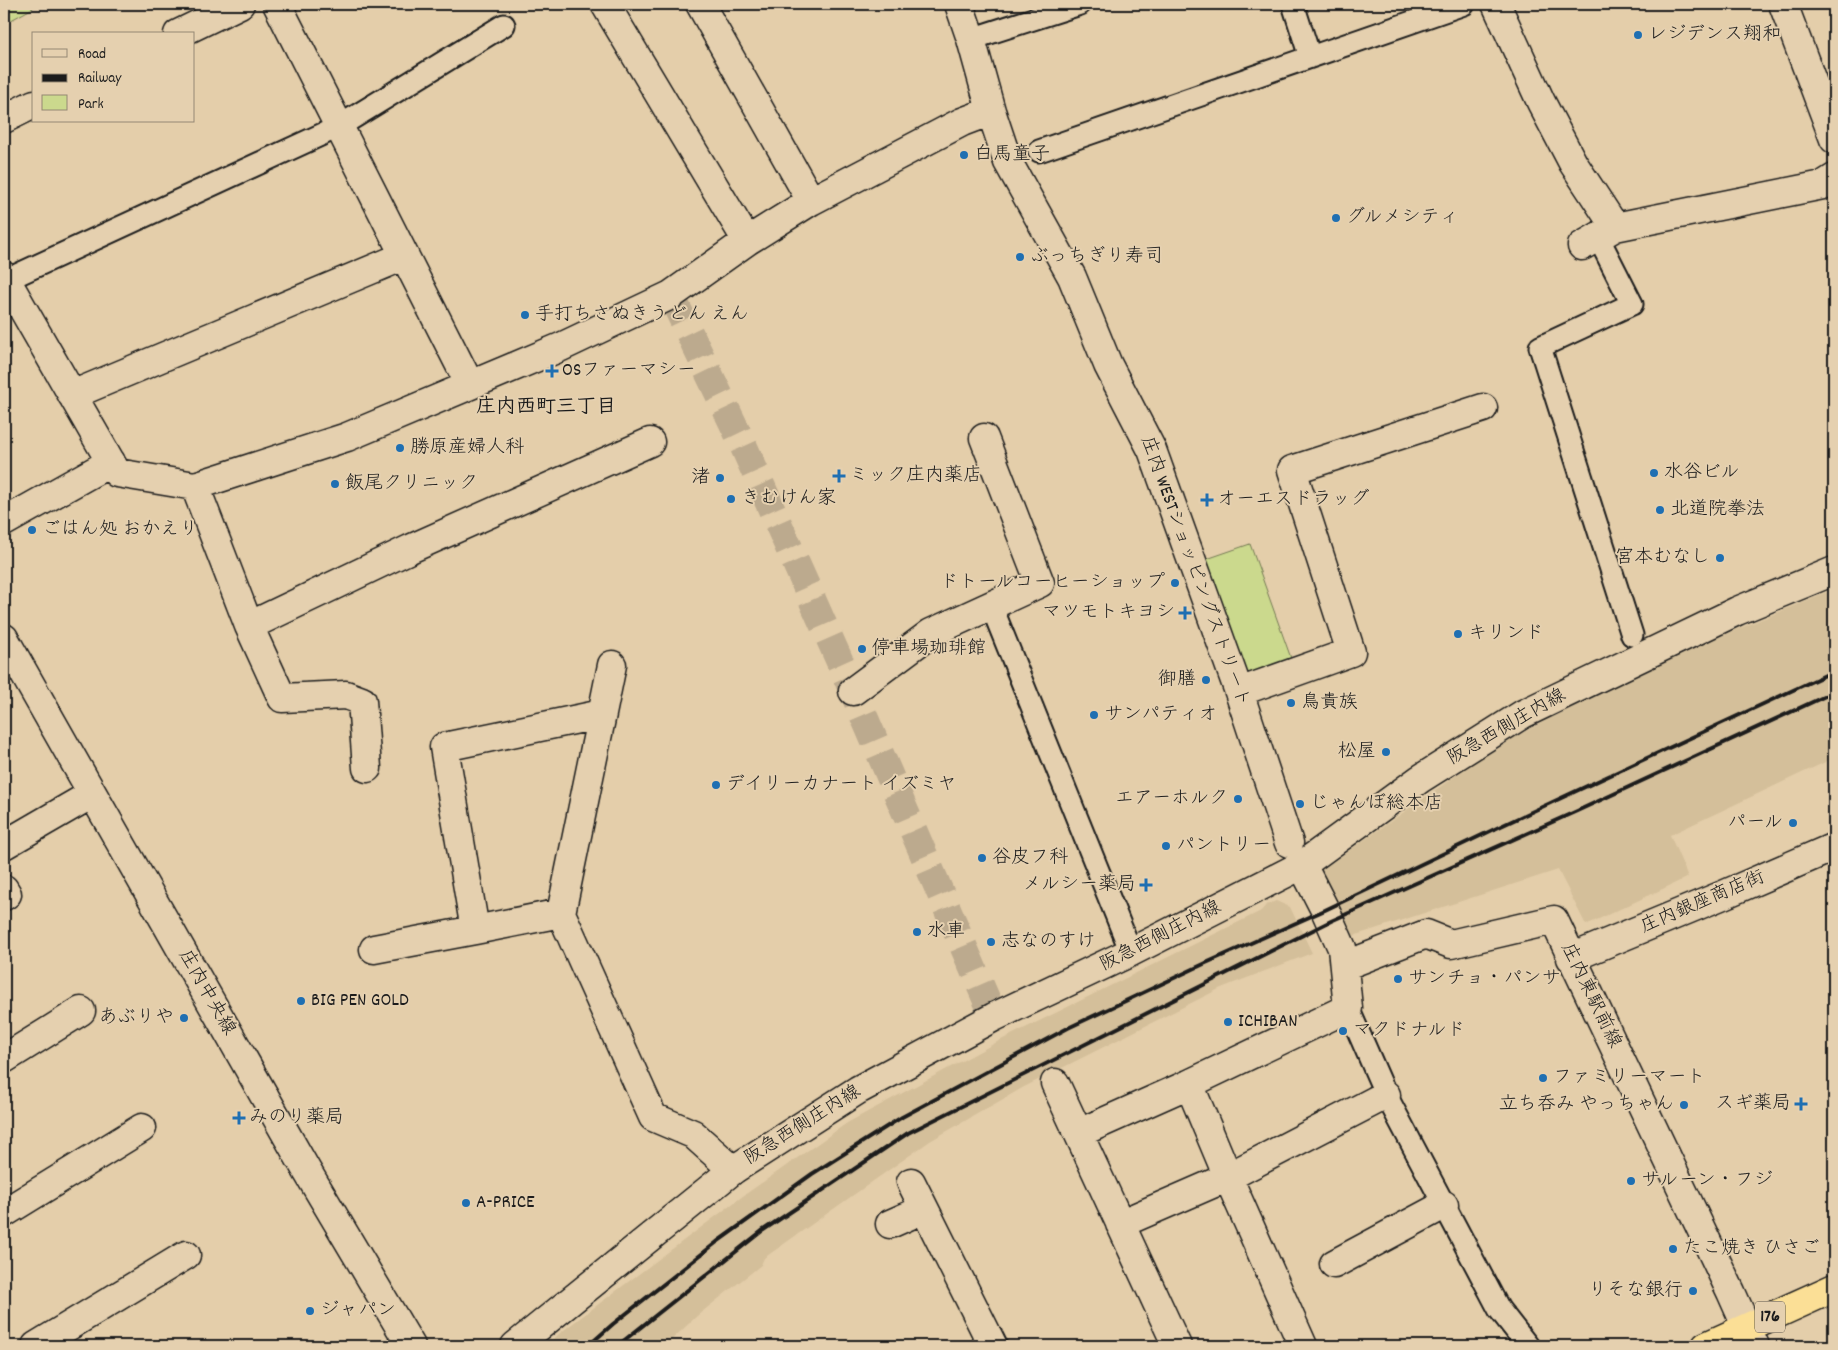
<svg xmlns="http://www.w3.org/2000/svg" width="1838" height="1350" font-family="Dekko,'Klee One',sans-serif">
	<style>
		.built { fill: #d4bf9a }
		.green { fill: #cbd98d; stroke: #747a54 }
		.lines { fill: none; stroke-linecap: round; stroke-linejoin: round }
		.street-tunnel { stroke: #bcaa8e; stroke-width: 28; stroke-dasharray: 28 14; stroke-linecap: butt }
		.lane-casing { stroke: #1c1c1c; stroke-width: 25 }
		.street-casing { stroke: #1c1c1c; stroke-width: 31 }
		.secondary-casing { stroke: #1c1c1c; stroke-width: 31 }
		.highway-casing { stroke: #1c1c1c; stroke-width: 31 }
		.lane { stroke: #e5d0af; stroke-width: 21 }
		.street { stroke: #e5d0af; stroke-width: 28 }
		.secondary { stroke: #e5d0af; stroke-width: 28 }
		.highway { stroke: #fbdf96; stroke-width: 28 }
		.rail { stroke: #1c1c1c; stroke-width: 4 }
		.poi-dot { fill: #1f6fb2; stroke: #e5d0af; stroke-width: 2 }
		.labels { text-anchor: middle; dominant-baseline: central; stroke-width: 4; stroke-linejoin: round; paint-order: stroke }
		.shield { fill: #e5d0af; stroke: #585248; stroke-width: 1 }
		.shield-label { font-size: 18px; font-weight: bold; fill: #1c1c1c }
		.poi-label { font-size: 19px; fill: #1c1c1c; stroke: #e5d0af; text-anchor: start }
		.street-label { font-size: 19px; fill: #1c1c1c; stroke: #e5d0af }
		.neighbourhood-label { font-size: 20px; font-weight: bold; fill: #1c1c1c; stroke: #e5d0af }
	</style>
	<rect width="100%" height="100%" fill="#e4ceaa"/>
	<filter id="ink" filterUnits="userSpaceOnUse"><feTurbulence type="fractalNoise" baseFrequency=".02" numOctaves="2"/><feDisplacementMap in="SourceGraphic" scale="10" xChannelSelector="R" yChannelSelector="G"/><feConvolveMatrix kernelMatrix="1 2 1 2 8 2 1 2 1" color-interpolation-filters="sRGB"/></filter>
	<g filter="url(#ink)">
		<path class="built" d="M1834 589V758L1670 835 1688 877 1586 925 1558 870 1353 936 1320 871 1501 744 1549 719 1716 638Z
			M1276 901 1290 907 1312 953 1221 988 1024 1087 930 1141 764 1258 761 1265 698 1315 665 1346H546L560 1333 743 1196 847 1123 997 1042 1261 911 1266 905Z"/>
		<path class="green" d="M4 4H30L33 8 4 24Z
			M1250 544 1292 661 1243 678 1201 561Z"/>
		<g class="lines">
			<path class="street-tunnel" d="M671 295 740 438 853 691 994 1017"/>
			<defs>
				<path id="lane" d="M1293 4 1310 57
					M971 39 1080 4
					M1039 151 1464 4
					M1598 237 1632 304 1540 347 1632 635
					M6 280 338 127 504 25
					M991 605 1131 952
					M1348 1008 1386 1095 1499 1309 1528 1346"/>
				<path id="street" d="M277 4 470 385
					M605 4 747 241
					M700 4 811 201
					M959 4 971 39 991 111 1008 162 1072 277 1108 365 1152 450 1239 692 1289 843
					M1496 4 1541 102 1573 163 1615 227 1823 185 1834 178
					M1783 4 1834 139
					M178 34 240 4
					M4 119 34 104
					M1582 246 1615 227
					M4 276 117 473 195 486 347 437 561 347 671 295 747 241 811 201 962 122 991 111
					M72 395 404 256
					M195 486 249 626 282 698 346 695 362 701 367 768
					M4 522 111 462
					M249 626 410 549 650 442
					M4 638 307 1171 411 1346
					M853 691 931 633 1040 583 984 438
					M1239 692 1351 652 1292 470 1483 408
					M602 714 612 665
					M4 845 92 794
					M4 889 7 894 4 896
					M561 913 602 714 444 747 475 930 561 913 653 1117 693 1134 733 1170
					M374 949 475 930
					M1571 958 1723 895 1834 847
					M1344 966 1426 934 1451 944 1554 920 1731 1292 1755 1346
					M4 1059 81 1011
					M1055 1083 1177 1346
					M1189 1084 1228 1177 1303 1346
					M1079 1133 1189 1084 1348 1008 1342 948 1325 910 1302 865
					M911 1182 993 1346
					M4 1213 142 1128
					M890 1224 924 1209
					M1120 1224 1228 1177 1386 1095
					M1334 1264 1444 1205
					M36 1346 186 1255"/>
				<path id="secondary" d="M515 1346 733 1170 858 1090 994 1017 1131 952 1302 865 1420 779 1523 714 1737 611 1834 571"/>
				<path id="highway" d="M1706 1346 1834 1288"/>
			</defs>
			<use href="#lane" class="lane-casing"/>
			<use href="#street" class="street-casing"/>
			<use href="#secondary" class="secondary-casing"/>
			<use href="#highway" class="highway-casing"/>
			<use href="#lane" class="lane"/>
			<use href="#street" class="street"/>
			<use href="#secondary" class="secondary"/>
			<use href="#highway" class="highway"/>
			<path class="rail" d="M588 1346 613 1324 717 1242 812 1174 902 1117 1068 1028 1206 963 1325 910 1501 826 1834 671
				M617 1346 762 1231 908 1133 1331 921 1577 811 1834 692"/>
		</g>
	</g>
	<g class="poi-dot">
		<circle cx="1638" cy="35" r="5"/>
		<circle cx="964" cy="155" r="5"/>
		<circle cx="1336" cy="218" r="5"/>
		<circle cx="1020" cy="257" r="5"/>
		<circle cx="525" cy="315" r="5"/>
		<path d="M549.5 363.5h5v5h5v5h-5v5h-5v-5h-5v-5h5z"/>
		<circle cx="400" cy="448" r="5"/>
		<circle cx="1654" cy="473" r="5"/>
		<path d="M836.5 468.5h5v5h5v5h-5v5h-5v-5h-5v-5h5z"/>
		<circle cx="720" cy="478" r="5"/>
		<circle cx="335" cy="484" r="5"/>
		<circle cx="731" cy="499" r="5"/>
		<path d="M1204.5 492.5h5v5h5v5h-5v5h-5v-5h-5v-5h5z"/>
		<circle cx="1660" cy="510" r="5"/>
		<circle cx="32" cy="530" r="5"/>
		<circle cx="1720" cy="558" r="5"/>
		<circle cx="1175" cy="583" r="5"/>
		<path d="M1182.5 605.5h5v5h5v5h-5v5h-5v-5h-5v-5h5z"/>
		<circle cx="1458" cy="634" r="5"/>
		<circle cx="862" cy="649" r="5"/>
		<circle cx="1206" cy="680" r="5"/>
		<circle cx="1291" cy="703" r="5"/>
		<circle cx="1094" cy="715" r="5"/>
		<circle cx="1386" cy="752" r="5"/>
		<circle cx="716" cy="785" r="5"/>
		<circle cx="1238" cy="799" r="5"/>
		<circle cx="1300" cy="804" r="5"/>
		<circle cx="1793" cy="823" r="5"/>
		<circle cx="1166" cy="846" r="5"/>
		<circle cx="982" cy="858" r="5"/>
		<path d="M1143.5 877.5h5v5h5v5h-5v5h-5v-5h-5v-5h5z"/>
		<circle cx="917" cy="932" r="5"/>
		<circle cx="991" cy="942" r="5"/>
		<circle cx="1398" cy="979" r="5"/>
		<circle cx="301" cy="1001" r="5"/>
		<circle cx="184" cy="1018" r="5"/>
		<circle cx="1228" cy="1022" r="5"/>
		<circle cx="1343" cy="1031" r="5"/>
		<circle cx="1543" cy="1078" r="5"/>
		<path d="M1798.5 1096.5h5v5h5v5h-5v5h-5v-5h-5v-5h5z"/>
		<circle cx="1684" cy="1105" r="5"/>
		<path d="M236.5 1110.5h5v5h5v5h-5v5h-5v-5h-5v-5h5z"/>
		<circle cx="1631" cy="1181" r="5"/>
		<circle cx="466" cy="1203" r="5"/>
		<circle cx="1673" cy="1249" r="5"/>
		<circle cx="1693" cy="1291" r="5"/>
		<circle cx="310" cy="1311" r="5"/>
	</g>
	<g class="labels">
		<rect class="shield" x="1755" y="1301.5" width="30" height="31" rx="4"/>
		<g class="shield-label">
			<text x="1770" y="1317">176</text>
		</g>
		<g class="poi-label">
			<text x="1648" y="35">レジデンス翔和</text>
			<text x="974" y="155">白馬童子</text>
			<text x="1346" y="218">グルメシティ</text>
			<text x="1030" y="257">ぶっちぎり寿司</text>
			<text x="535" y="315">手打ちさぬきうどん えん</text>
			<text x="562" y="371">OSファーマシー</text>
			<text x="410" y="448">勝原産婦人科</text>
			<text x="1664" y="473">水谷ビル</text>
			<text x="849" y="476">ミック庄内薬店</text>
			<text x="710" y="478" text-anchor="end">渚</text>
			<text x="345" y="484">飯尾クリニック</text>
			<text x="741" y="499">きむけん家</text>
			<text x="1217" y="500">オーエスドラッグ</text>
			<text x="1670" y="510">北道院拳法</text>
			<text x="42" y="530">ごはん処 おかえり</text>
			<text x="1710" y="558" text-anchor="end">宮本むなし</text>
			<text x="1165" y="583" text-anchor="end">ドトールコーヒーショップ</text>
			<text x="1175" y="613" text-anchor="end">マツモトキヨシ</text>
			<text x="1468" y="634">キリンド</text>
			<text x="872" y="649">停車場珈琲館</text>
			<text x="1196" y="680" text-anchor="end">御膳</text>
			<text x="1301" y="703">鳥貴族</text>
			<text x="1104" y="715">サンパティオ</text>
			<text x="1376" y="752" text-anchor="end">松屋</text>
			<text x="726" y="785">デイリーカナート イズミヤ</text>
			<text x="1228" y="799" text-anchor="end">エアーホルク</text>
			<text x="1310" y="804">じゃんぼ総本店</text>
			<text x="1783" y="823" text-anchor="end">パール</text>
			<text x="1176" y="846">パントリー</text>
			<text x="992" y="858">谷皮フ科</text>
			<text x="1136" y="885" text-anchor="end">メルシー薬局</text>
			<text x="927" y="932">水車</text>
			<text x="1001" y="942">志なのすけ</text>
			<text x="1408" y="979">サンチョ・パンサ</text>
			<text x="311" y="1001">BIG PEN GOLD</text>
			<text x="174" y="1018" text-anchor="end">あぶりや</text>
			<text x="1238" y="1022">ICHIBAN</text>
			<text x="1353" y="1031">マクドナルド</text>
			<text x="1553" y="1078">ファミリーマート</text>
			<text x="1791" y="1104" text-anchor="end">スギ薬局</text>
			<text x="1674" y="1105" text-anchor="end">立ち呑み やっちゃん</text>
			<text x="249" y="1118">みのり薬局</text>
			<text x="1641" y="1181">サルーン・フジ</text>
			<text x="476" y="1203">A-PRICE</text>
			<text x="1683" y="1249">たこ焼き ひさご</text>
			<text x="1683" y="1291" text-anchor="end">りそな銀行</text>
			<text x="320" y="1311">ジャパン</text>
		</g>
		<g class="street-label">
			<text transform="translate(1194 572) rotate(70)">庄内 WESTショッピングストリート</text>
			<text transform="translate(1507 728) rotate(-30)">阪急西側庄内線</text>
			<text transform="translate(1703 903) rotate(-23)">庄内銀座商店街</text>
			<text transform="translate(1161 937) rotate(-27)">阪急西側庄内線</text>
			<text transform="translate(206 993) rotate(60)">庄内中央線</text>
			<text transform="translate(1590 996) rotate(64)">庄内東駅前線</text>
			<text transform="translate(803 1126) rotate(-32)">阪急西側庄内線</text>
		</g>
		<g class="neighbourhood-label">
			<text x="546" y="408">庄内西町三丁目</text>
		</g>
	</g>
	<rect width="1838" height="1350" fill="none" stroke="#e5d0af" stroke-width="20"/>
	<rect x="10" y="10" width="1818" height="1330" fill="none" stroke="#1c1c1c" stroke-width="2" filter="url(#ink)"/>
	<rect x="32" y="32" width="162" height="90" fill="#e5d0af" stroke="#958874"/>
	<rect x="42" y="49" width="25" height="8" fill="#e5d0af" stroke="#958874"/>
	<text x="78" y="58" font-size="15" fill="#1c1c1c">Road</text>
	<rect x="42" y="74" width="25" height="8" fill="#1c1c1c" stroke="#958874"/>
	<text x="78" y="82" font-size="15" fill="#1c1c1c">Railway</text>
	<rect x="42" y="95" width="25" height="15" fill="#cbd98d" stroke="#958874"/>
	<text x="78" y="108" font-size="15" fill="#1c1c1c">Park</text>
</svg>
